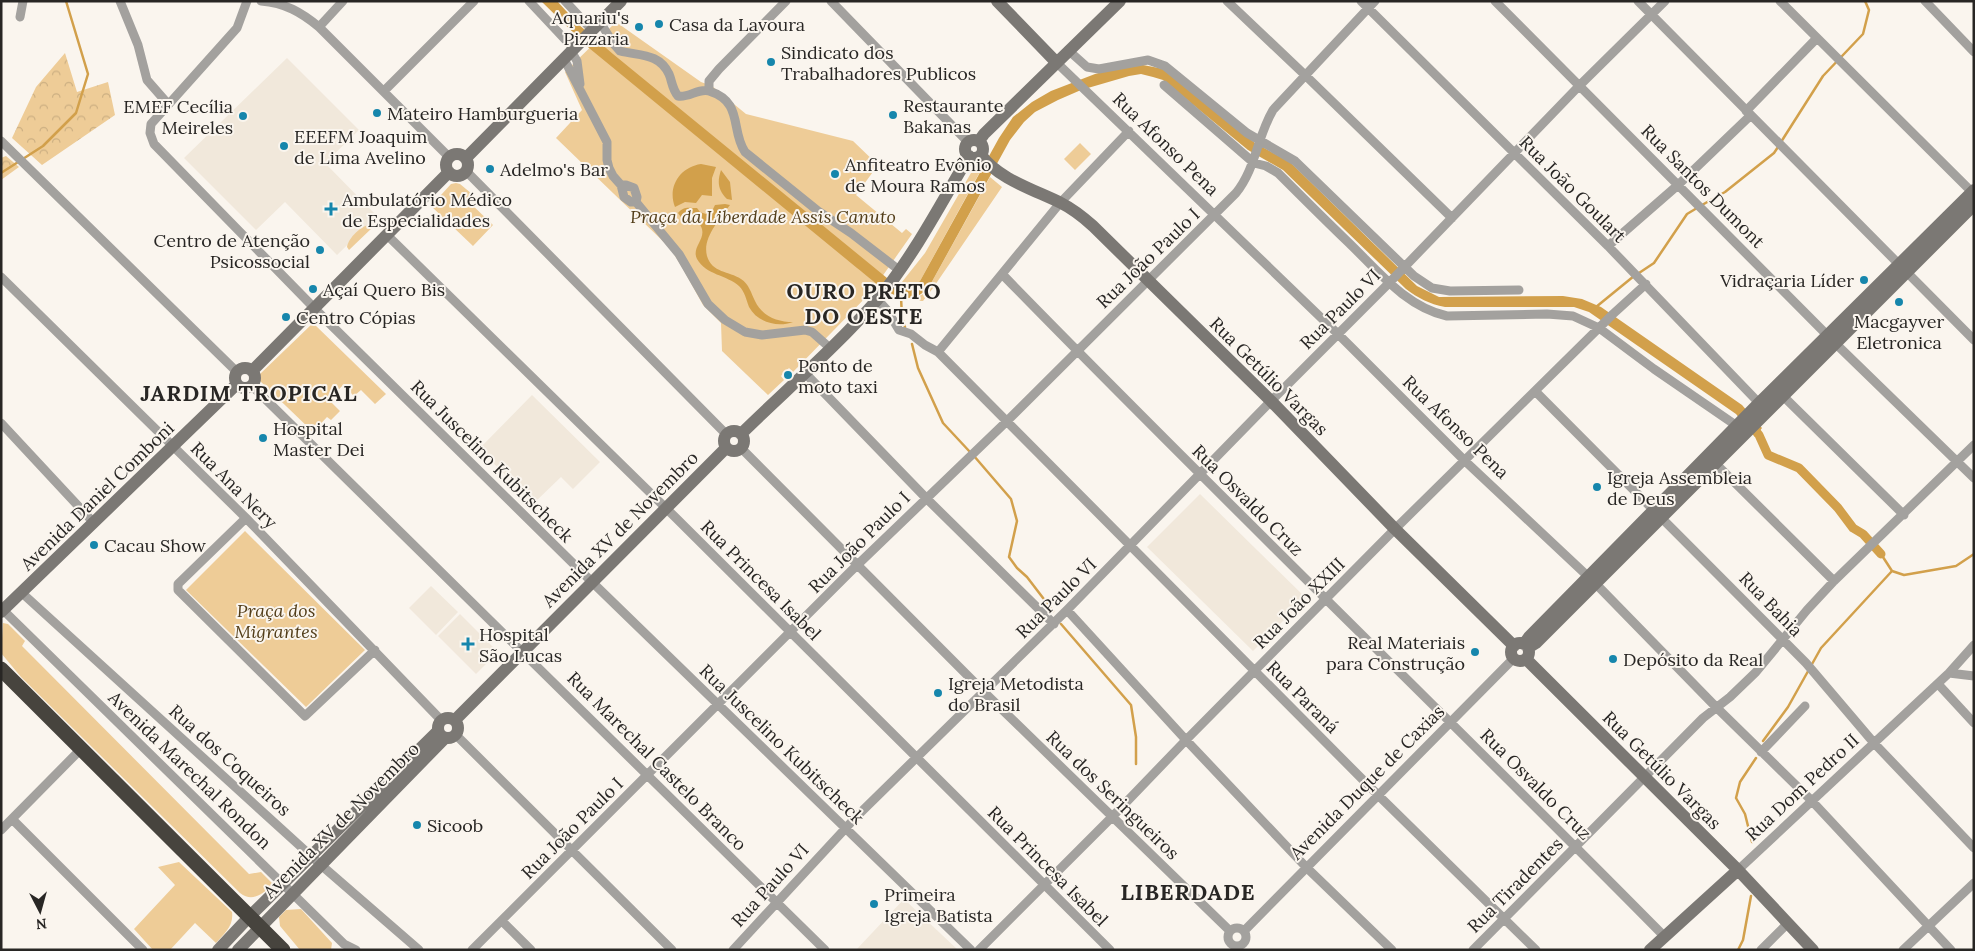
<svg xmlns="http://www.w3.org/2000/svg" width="1975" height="951" font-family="Lora,serif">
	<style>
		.built { fill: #f1e8db }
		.green { fill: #eecc97 }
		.forest { fill: url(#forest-crowns) }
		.water { fill: #d2a04b }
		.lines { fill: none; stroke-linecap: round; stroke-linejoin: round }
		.stream { stroke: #d2a04b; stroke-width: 2.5 }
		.canal { stroke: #d2a04b; stroke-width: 9 }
		.street { stroke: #a3a19e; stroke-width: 9 }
		.secondary { stroke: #7b7874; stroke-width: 12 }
		.highway { stroke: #47443e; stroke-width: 15 }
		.poi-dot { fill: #1686ac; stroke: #faf5ee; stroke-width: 2 }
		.labels { text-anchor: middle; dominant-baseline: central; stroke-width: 4; stroke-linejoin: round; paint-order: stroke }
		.poi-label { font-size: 18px; fill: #282624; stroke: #faf5ee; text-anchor: start }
		.street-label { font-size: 18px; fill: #282624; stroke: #faf5ee }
		.park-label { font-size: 18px; font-style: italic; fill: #523d19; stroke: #faf5ee }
		.district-label { font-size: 22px; font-weight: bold; letter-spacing: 1px; fill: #282624; stroke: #faf5ee }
	</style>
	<defs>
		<pattern id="forest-crowns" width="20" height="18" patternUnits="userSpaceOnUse" patternTransform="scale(1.25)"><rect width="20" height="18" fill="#eecc97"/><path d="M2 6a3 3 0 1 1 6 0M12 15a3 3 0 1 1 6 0" fill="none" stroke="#ccaf82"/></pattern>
	</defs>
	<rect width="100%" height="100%" fill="#faf5ee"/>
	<path class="built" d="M287 58 359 130 325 163 377 216 337 255 285 202 256 230 184 158Z
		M532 395 600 462 573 489 561 477 534 503 479 449Z
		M1200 494 1306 598 1253 651 1147 547Z
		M431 586 458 612 436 635 409 608Z
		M460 614 498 652 476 674 438 636Z
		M904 899 923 917 958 950H856Z"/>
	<path class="green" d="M616 22 701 82 712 86 746 114 853 141 878 165 856 195 902 233 906 229 912 234 872 291 793 372 789 368 781 376 784 380 768 395 722 351 721 323 703 305 682 267 670 248 556 138 582 110 565 72Z
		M1080 143 1091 154 1075 170 1064 159Z
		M975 166 982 168 920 281 910 288 898 287 925 253Z
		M990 177 1002 187 933 288 923 301H917L916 298 923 294 929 287Z
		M456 183 460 184 472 194 467 200 493 225 473 246 431 206 451 184Z
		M371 224 373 227 349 250 347 247C349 237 361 226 371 224Z
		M313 323 386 394 375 404 361 390 354 396 343 385 329 400 340 411 331 420 327 417 313 432 260 381V374Z
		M245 531 365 650 306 707 186 590Z
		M3 623 8 624 25 641 22 646 249 874 261 872 272 883 271 887C260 895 252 902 240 893L21 677 1 653Z
		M179 862 232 912C234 926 224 934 216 943L195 923 170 950H153L134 929 175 885 158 867Z
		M301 909 332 943 331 950H300L280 926 279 917 286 910Z"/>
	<path class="forest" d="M65 53 77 92 108 82 115 115 42 165 12 138 36 87Z
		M6 156 19 167 1 180V158Z"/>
	<path class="water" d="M541 1H557L578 24 613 54 898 287 910 288 920 281 999 138 1013 117 1032 102 1051 91 1095 74 1126 66 1143 65 1164 69 1255 143 1290 162 1417 286 1439 297 1563 296 1582 299 1601 307 1742 405 1762 428 1755 437 1736 414 1589 312 1574 307H1445C1429 304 1418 298 1406 289L1283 170 1248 150 1163 80 1153 77 1141 74 1129 76 1081 90 1058 100 1035 112 1024 122 1010 140 929 287C905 314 879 285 857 268L589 48Z
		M701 164 716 167 712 178V196L702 195 696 203 685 202 675 207C667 187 680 167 701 164Z
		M721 170 730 182 732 200 727 199C718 190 717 182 721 170Z
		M725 204 730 205C720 219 702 238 707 256 712 273 729 271 741 279 749 284 751 293 755 301 762 316 777 322 793 322 777 328 757 322 749 307 746 299 745 292 739 286 727 275 706 275 697 259 690 245 713 236 696 220H683L678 213C684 206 688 208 697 208L700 212 706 214 712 211 715 205Z"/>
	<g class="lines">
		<path class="stream" d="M1781 142 1823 76 1863 34 1869 10 1865 1
			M1 173 43 146 76 113 88 74 66 1
			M1702 205 1725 192 1774 153 1778 147
			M1639 273 1654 263 1687 214 1697 208
			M901 297 902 317 905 327
			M1596 307 1634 276
			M912 344 918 368 943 423 970 452
			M974 456 1011 499 1017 521 1009 557 1017 568 1027 577 1053 611
			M1881 554 1892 571 1904 575 1956 566 1974 554
			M1061 624 1131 705 1136 737V764
			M1763 741 1788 707 1821 648 1892 571
			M1752 842 1745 814 1736 798 1740 782 1756 758
			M1738 950 1743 940 1751 896"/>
		<path class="canal" d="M1751 425 1759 435 1768 455 1799 468 1838 508 1853 528 1863 534 1881 554"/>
		<path class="street" d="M120 1 138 45 147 80 168 104
			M247 1 237 28 151 124 150 133 154 144 325 319 592 582 971 950
			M261 1C285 3 301 12 319 27L449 157
			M529 1 574 49
			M565 1 592 30
			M831 1 968 142
			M1227 1 1305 75 1452 218
			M1361 1 1608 246 1759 403
			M1495 1 1835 343 1974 478
			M1638 1 1974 340
			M1780 1 1974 194
			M1925 1 1974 52
			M20 17 23 1
			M600 22 613 43 620 51C640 56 659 53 669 74 672 81 672 89 678 96 689 98 698 88 709 91 744 102 730 130 745 152L818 211 851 233 899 270
			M319 27 343 1
			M1068 50 1087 67 1099 69 1148 60 1165 66 1247 133 1295 161 1414 276 1432 288 1450 291 1519 290
			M571 51 577 61 580 84
			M564 59 607 142V160L609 168 613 176 621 185 624 197 631 202H636L679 254 708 304 725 320 745 332 762 335 805 330 812 332 830 348
			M1056 62 1338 334 1465 461 1595 583 1716 707 1811 800 1951 950
			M1164 85 1254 163 1266 166 1278 173C1302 197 1325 220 1349 243 1378 271 1406 307 1447 316L1547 314 1573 316 1599 328 1654 369 1737 426
			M384 91 474 1
			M709 91V81L719 69 786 1
			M1746 111 1817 38
			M1 141 237 372
			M466 171 726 434
			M621 185H626L634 188 637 197 636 202
			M387 235 676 518 1110 950
			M1608 246 1678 185 1751 115
			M1002 274C1220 498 1445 714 1664 936
			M1 277 246 518 441 720
			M878 300 887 310 899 330 911 334 925 345 938 352 1379 796 1536 950
			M938 352 1060 203 1129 131
			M805 373 926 498 1054 624
			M252 386 825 950
			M1536 392 1806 663 1874 743 1974 848
			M1782 395 1904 515
			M1 423 94 523
			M741 448 984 692 1230 931
			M1715 463 1834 581
			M246 518 178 584V590L305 716 375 650
			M22 593 321 865 419 950
			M3 610 344 944 356 950
			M1067 610 1186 740 1307 868 1392 950
			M1949 673 1974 676
			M1938 684 1974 723
			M456 735 672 950
			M1761 752 1805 706
			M12 819 143 950
			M1 830 81 749
			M1738 870 1949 673 1974 645
			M502 921 531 950
			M1228 937a9 9 0 1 1 18 0a9 9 0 1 1-18 0Z
			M1244 931 1514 658
			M472 950 850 572 1006 422 1236 193C1256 168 1257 137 1273 110L1375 1
			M733 950 856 817 1067 610 1271 401 1389 283 1579 86 1665 1
			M979 950 1112 817 1186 740 1395 529 1613 314 1646 284
			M1473 950 1703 718 1730 697 1756 672 1807 610 1834 581 1974 445
			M1761 950 1788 923
			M1903 950 1974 883"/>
		<path class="secondary" d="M997 1 1056 62
			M965 149a9 9 0 1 1 18 0a9 9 0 1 1-18 0Z
			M979 141 984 134 1120 1
			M446 165a11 11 0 1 1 22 0a11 11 0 1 1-22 0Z
			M981 155C998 179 1035 190 1061 203 1073 209 1083 217 1093 226L1271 401 1395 529 1514 646
			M466 158 621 1
			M235 378a10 10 0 1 1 20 0a10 10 0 1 1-20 0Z
			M252 371 449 172
			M724 441a10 10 0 1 1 20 0a10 10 0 1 1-20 0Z
			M741 434C786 390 835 348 877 300 912 259 941 203 969 156
			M1 612 237 384
			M1511 652a9 9 0 1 1 18 0a9 9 0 1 1-18 0Z
			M1524 644 1529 637 1759 403 1974 190
			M1528 648 1536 643 1974 205
			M1526 659 1738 870 1813 950
			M438 728a10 10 0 1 1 20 0a10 10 0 1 1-20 0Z
			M455 720 726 448
			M218 950 250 916 438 731
			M238 950 445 738
			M1650 950 1738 870"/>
		<path class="highway" d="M1 669 283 950"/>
	</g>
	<g class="poi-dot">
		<circle cx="659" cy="24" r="5"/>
		<circle cx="639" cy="27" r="5"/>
		<circle cx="771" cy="62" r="5"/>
		<circle cx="377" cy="113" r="5"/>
		<circle cx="893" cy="115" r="5"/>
		<circle cx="243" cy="116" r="5"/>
		<circle cx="284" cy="146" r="5"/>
		<circle cx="490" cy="169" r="5"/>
		<circle cx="835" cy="174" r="5"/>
		<path d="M328.5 201.5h5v5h5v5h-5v5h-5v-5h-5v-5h5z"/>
		<circle cx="320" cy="250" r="5"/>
		<circle cx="1864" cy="280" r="5"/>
		<circle cx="313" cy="289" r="5"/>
		<circle cx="1899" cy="302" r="5"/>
		<circle cx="286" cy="317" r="5"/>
		<circle cx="788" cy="375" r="5"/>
		<circle cx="263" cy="438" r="5"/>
		<circle cx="1597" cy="487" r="5"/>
		<circle cx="94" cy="545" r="5"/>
		<path d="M465.5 636.5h5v5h5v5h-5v5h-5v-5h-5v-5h5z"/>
		<circle cx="1475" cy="652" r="5"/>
		<circle cx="1613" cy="659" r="5"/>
		<circle cx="938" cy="693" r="5"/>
		<circle cx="417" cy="825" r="5"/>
		<circle cx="874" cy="904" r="5"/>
	</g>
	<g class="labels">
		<g class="poi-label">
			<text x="629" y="17" text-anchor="end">Aquariu's<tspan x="629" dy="21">Pizzaria</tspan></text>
			<text x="669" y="24">Casa da Lavoura</text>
			<text x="781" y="52">Sindicato dos<tspan x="781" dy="21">Trabalhadores Publicos</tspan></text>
			<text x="903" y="105">Restaurante<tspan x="903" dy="21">Bakanas</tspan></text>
			<text x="233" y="106" text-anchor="end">EMEF Cecília<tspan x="233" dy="21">Meireles</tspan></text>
			<text x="387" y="113">Mateiro Hamburgueria</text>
			<text x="294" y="136">EEEFM Joaquim<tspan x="294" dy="21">de Lima Avelino</tspan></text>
			<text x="845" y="164">Anfiteatro Evônio<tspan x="845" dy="21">de Moura Ramos</tspan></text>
			<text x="500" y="169">Adelmo's Bar</text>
			<text x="342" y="199">Ambulatório Médico<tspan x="342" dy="21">de Especialidades</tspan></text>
			<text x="310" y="240" text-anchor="end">Centro de Atenção<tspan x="310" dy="21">Psicossocial</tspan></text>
			<text x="1854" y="280" text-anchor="end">Vidraçaria Líder</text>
			<text x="323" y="289">Açaí Quero Bis</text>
			<text x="296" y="317">Centro Cópias</text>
			<text x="1899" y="321" text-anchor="middle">Macgayver<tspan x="1899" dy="21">Eletronica</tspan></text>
			<text x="798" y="365">Ponto de<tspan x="798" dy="21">moto taxi</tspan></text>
			<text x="273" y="428">Hospital<tspan x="273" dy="21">Master Dei</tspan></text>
			<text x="1607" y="477">Igreja Assembleia<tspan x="1607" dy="21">de Deus</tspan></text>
			<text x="104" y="545">Cacau Show</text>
			<text x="479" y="634">Hospital<tspan x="479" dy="21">São Lucas</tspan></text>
			<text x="1465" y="642" text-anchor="end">Real Materiais<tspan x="1465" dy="21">para Construção</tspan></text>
			<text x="1623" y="659">Depósito da Real</text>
			<text x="948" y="683">Igreja Metodista<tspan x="948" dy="21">do Brasil</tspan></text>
			<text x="427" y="825">Sicoob</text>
			<text x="884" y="894">Primeira<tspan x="884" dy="21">Igreja Batista</tspan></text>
		</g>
		<g class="street-label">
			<text transform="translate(1166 144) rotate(44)">Rua Afonso Pena</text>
			<text transform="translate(1703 186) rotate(45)">Rua Santos Dumont</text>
			<text transform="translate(1573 189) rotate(45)">Rua João Goulart</text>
			<text transform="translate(1148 258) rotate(-44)">Rua João Paulo I</text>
			<text transform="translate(1340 309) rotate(-45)">Rua Paulo VI</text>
			<text transform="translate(1269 376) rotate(45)">Rua Getúlio Vargas</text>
			<text transform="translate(1456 427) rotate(44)">Rua Afonso Pena</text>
			<text transform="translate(492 461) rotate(45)">Rua Juscelino Kubitscheck</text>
			<text transform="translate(234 485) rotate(45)">Rua Ana Nery</text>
			<text transform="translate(97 496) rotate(-44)">Avenida Daniel Comboni</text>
			<text transform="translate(1248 500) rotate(45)">Rua Osvaldo Cruz</text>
			<text transform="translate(620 529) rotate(-45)">Avenida XV de Novembro</text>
			<text transform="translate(859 542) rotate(-45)">Rua João Paulo I</text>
			<text transform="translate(761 580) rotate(45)">Rua Princesa Isabel</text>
			<text transform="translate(1056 598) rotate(-45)">Rua Paulo VI</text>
			<text transform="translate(1299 603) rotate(-45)">Rua João XXIII</text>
			<text transform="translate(1771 604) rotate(46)">Rua Bahia</text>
			<text transform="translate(1303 697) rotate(45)">Rua Paraná</text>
			<text transform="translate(782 744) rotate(44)">Rua Juscelino Kubitscheck</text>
			<text transform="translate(230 760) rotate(42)">Rua dos Coqueiros</text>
			<text transform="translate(657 761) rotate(45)">Rua Marechal Castelo Branco</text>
			<text transform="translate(190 770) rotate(44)">Avenida Marechal Rondon</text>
			<text transform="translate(1662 770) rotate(45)">Rua Getúlio Vargas</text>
			<text transform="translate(1367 782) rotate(-45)">Avenida Duque de Caxias</text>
			<text transform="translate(1536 784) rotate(45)">Rua Osvaldo Cruz</text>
			<text transform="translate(1802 787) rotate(-43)">Rua Dom Pedro II</text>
			<text transform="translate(1113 795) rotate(44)">Rua dos Seringueiros</text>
			<text transform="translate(341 820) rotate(-45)">Avenida XV de Novembro</text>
			<text transform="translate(572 828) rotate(-45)">Rua João Paulo I</text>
			<text transform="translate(1048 866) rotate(45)">Rua Princesa Isabel</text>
			<text transform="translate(770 885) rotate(-48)">Rua Paulo VI</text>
			<text transform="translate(1515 885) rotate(-45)">Rua Tiradentes</text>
		</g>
		<g class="park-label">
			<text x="763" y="216">Praça da Liberdade Assis Canuto</text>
			<text x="276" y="610">Praça dos<tspan x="276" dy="21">Migrantes</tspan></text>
		</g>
		<g class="district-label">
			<text x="864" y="291">OURO PRETO<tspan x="864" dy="25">DO OESTE</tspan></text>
			<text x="249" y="393">JARDIM TROPICAL</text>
			<text x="1188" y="892">LIBERDADE</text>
		</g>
	</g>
	<rect width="1975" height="951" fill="none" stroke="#282624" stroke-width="5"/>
	<g transform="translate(40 911) rotate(174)" stroke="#faf5ee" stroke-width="4" paint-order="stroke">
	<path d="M0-4L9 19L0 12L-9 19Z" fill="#282624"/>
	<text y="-8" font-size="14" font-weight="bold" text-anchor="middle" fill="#282624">N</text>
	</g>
</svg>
